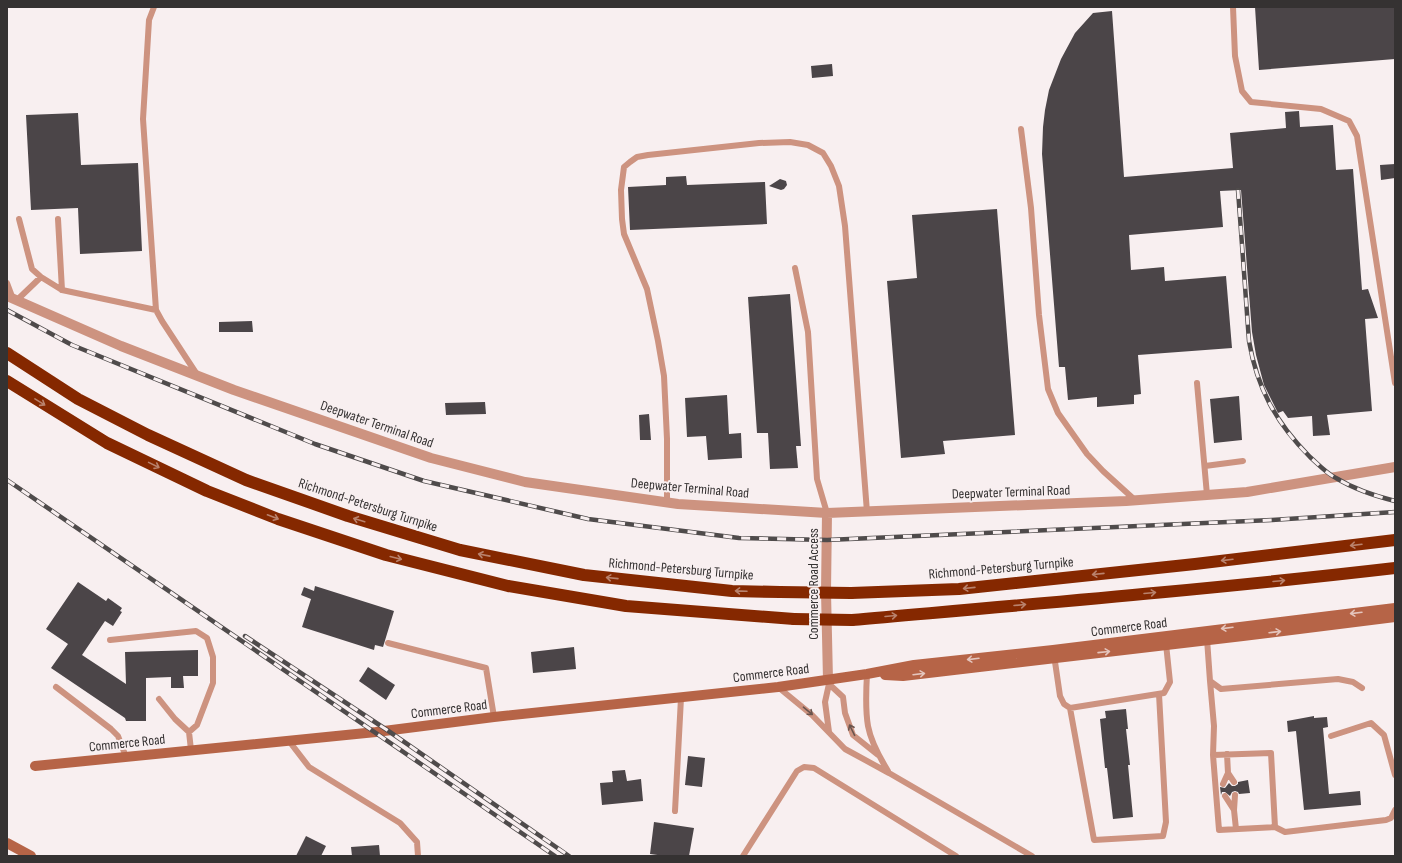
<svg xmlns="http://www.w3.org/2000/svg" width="1402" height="863" font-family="'Sofia Sans Condensed',sans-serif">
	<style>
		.building { fill: #4b4548 }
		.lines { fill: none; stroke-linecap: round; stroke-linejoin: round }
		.service { stroke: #cd9380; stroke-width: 6 }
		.minor { stroke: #cd9380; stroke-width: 10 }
		.secondary { stroke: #b66447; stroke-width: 10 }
		.motorway { stroke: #852800; stroke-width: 12 }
		.rail-casing { stroke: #4f4b4b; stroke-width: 4.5 }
		.rail { stroke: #f8eff0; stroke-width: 3; stroke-dasharray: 9; stroke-linecap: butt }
		.motorway-bridge { stroke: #852800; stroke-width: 12 }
		.oneway { stroke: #b9826c }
		.oneway2 { stroke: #e4c5bd }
		.oneway3 { stroke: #6a544d }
		.labels { text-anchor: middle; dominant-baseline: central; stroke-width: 4; stroke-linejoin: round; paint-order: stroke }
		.street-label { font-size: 14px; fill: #353232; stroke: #f8eff0 }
	</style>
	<rect width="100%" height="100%" fill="#f8eff0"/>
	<path class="building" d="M1255 7H1395V59L1259 70Z
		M1112 11 1124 177 1233 168 1230 133 1286 128 1285 112 1299 111 1300 127 1333 125 1336 170 1353 169 1362 290 1368 289 1378 318 1365 319 1372 411 1327 415 1330 435 1313 436 1312 416 1288 418 1283 411 1278 413 1264 385 1256 355 1252 332 1241 190 1220 191 1223 227 1129 235 1131 270 1164 267 1165 281 1226 276 1232 348 1138 355 1141 394 1134 395V404L1097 407V397L1068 400 1065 367H1059L1042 154 1043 127 1045 110 1049 90 1061 59 1075 33 1093 13Z
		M832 64 833 76 812 78 811 66Z
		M78 113 81 165 138 163 142 251 80 254 78 208 31 210 26 115Z
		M1395 164V178L1381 180 1380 165Z
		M686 176 687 185 765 182 767 224 630 230 628 187 666 185V177Z
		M780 179 786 181 787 185 784 189 781 190 769 186Z
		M997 209 1015 435 943 441 945 454 901 458 887 281 917 278 912 215Z
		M790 294 801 446H796L798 468 770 469 768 433H757L748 297Z
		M252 321 253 332H219V322Z
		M727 395 729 434 741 433 742 458 708 460 706 436 687 437 685 398Z
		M1239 396 1242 440 1214 443 1210 399Z
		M485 402 486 414 446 415 445 403Z
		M649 414 651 440H640L639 415Z
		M78 582 106 601 108 598 122 608 120 611 122 612 113 626 105 621 82 655 126 684 125 652 198 650V676H183L184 688H171V677L146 678V721H126L125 718 51 668 68 644 46 629Z
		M315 586 394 611 383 647 375 645 374 650 302 627 311 599 301 595 304 587 314 591Z
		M574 647 576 669 533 673 531 652Z
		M368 667 395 685 386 700 359 681Z
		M1126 709 1128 729H1126L1130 765H1128L1133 817 1113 819 1107 768H1105L1100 719 1106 718 1105 711Z
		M1314 716V718L1327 717 1328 727 1323 728 1329 794 1360 791 1361 805 1304 810 1296 731 1288 732 1287 721Z
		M688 756 705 758 702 787 685 785Z
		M625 770 627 781 641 779 643 801 602 805 600 783 613 782 612 771Z
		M1248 780 1250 793 1239 794 1238 792 1235 791 1232 792 1230 796 1225 792H1222L1221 795 1220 787 1225 788 1229 783 1232 786H1235L1238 784V782Z
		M654 822 694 828 689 856H665L650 854Z
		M306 836 326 846 321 856H296Z
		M379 845 380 856H352L351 847Z"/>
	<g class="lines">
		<path class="service" d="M154 7 149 20 143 119 156 310 162 321 198 376
			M1233 7 1235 56 1242 91 1251 102 1321 109 1349 121 1357 136 1395 383
			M1021 129 1031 208 1039 315 1048 389 1058 413 1087 454 1103 471 1136 501
			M19 219 32 269 41 277 62 290 156 310
			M58 219 62 290
			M795 268 808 332 817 479 827 513
			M7 283 13 299
			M16 301 41 277
			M1197 383 1207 495
			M1205 466 1243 461
			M667 502V439L664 376 658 341 647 289 624 234 622 219 621 190 624 167 630 162 637 157 648 155 759 143 790 142 808 145 823 153 831 166 839 186 845 226 867 512
			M1207 639 1210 681 1221 689 1338 679 1353 682 1362 688
			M110 640 196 631 207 638 213 657V683L197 725 189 732 191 750
			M388 643 486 668 494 717
			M1054 655 1060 696 1064 704 1070 708 1164 693 1170 682 1166 644
			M867 674C866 691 865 709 868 726 871 742 880 758 888 771
			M829 681V684L825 702 829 732
			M1210 681 1214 726 1213 755 1271 753 1275 827 1219 830 1213 755
			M829 684 843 697 845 713 853 735 878 755
			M56 687 111 729 118 736 126 757
			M778 687 812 715 845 749 889 773 1032 856
			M159 699 175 719 189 732
			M1070 708 1094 840 1163 836 1166 822 1159 694
			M1331 736 1371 723 1384 735 1395 775
			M289 741 309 767 400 823 417 842 418 856
			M1228 773 1234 782
			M1223 784 1228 773 1227 754
			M1225 796 1234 810 1236 829
			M1234 810 1235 795
			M675 811 681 698
			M1275 827 1285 832 1386 820 1391 818 1395 810
			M743 856 797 771 804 767 814 768 956 856"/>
		<path class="minor" d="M7 296 121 346 234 390 431 458 525 482 678 504 827 513 1126 501 1247 492 1395 467
			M827 513 826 592 828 680"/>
		<path class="secondary" d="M885 675 903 676 1243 636 1395 617
			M35 766 376 732 494 717 778 687 867 674 914 665 1053 650 1395 608
			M7 843 31 856"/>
		<path class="motorway" d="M7 353 78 399 148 435 246 480 348 516 460 550 584 575 732 591 780 592
			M7 381 107 443 207 491 278 519 386 555 508 586 626 606 794 619
			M851 593 959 589 1195 564 1395 540
			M852 620C1033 604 1214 589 1395 568"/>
		<defs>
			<path id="rail" d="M1238 190 1249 341C1257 388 1276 423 1310 457 1318 464 1326 473 1336 478 1354 489 1375 496 1395 501
				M7 310 72 345 315 444 424 481 588 519 739 538 827 540 1272 520 1395 512
				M7 480 555 856
				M245 636 387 730 569 856"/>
		</defs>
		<use href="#rail" class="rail-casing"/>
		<use href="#rail" class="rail"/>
		<path class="motorway-bridge" d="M780 592 851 593
			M794 619 852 620"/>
	</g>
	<defs><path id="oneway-shaft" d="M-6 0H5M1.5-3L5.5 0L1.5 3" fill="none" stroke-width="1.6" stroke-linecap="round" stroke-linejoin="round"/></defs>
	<g class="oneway">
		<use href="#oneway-shaft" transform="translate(40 402) rotate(32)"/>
		<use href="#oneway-shaft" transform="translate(154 465) rotate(26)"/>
		<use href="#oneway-shaft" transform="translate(273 517) rotate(21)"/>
		<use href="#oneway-shaft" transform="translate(359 520) rotate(-163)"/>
		<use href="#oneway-shaft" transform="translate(1356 545) rotate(173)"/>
		<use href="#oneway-shaft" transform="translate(484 555) rotate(-169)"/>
		<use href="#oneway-shaft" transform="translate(396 558) rotate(14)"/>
		<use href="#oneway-shaft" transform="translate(1227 560) rotate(173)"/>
		<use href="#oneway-shaft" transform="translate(1098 574) rotate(174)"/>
		<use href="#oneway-shaft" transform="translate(612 578) rotate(-174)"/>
		<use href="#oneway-shaft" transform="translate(1279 581) rotate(-5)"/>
		<use href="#oneway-shaft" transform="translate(969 588) rotate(174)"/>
		<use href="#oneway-shaft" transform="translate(741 591) rotate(-178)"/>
		<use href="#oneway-shaft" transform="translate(1150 593) rotate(-5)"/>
		<use href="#oneway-shaft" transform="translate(1020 605) rotate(-5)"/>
		<use href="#oneway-shaft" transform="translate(891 616) rotate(-5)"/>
	</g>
	<g class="oneway2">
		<use href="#oneway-shaft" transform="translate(1356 613) rotate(173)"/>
		<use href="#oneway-shaft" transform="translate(1227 628) rotate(173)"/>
		<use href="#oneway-shaft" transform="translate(1275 632) rotate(-7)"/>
		<use href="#oneway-shaft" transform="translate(1104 652) rotate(-6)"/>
		<use href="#oneway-shaft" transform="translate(973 659) rotate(173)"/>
		<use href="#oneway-shaft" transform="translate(919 674) rotate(-7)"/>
	</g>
	<g class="oneway3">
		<use href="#oneway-shaft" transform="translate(808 711) rotate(40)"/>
		<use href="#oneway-shaft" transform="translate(852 730) rotate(-116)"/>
	</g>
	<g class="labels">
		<g class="street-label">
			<text transform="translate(377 424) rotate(19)">Deepwater Terminal Road</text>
			<text transform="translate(690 488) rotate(5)">Deepwater Terminal Road</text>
			<text transform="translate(1011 492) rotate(-2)">Deepwater Terminal Road</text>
			<text transform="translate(368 505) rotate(18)">Richmond-Petersburg Turnpike</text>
			<text transform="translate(1001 568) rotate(-5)">Richmond-Petersburg Turnpike</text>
			<text transform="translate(681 569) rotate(5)">Richmond-Petersburg Turnpike</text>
			<text transform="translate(813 584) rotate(-90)">Commerce Road Access</text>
			<text transform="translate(1129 627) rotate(-7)">Commerce Road</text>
			<text transform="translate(771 673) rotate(-7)">Commerce Road</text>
			<text transform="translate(449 709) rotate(-7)">Commerce Road</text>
			<text transform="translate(127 743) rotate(-6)">Commerce Road</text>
		</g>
	</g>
	<rect width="1402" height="863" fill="none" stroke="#353232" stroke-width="16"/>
</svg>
